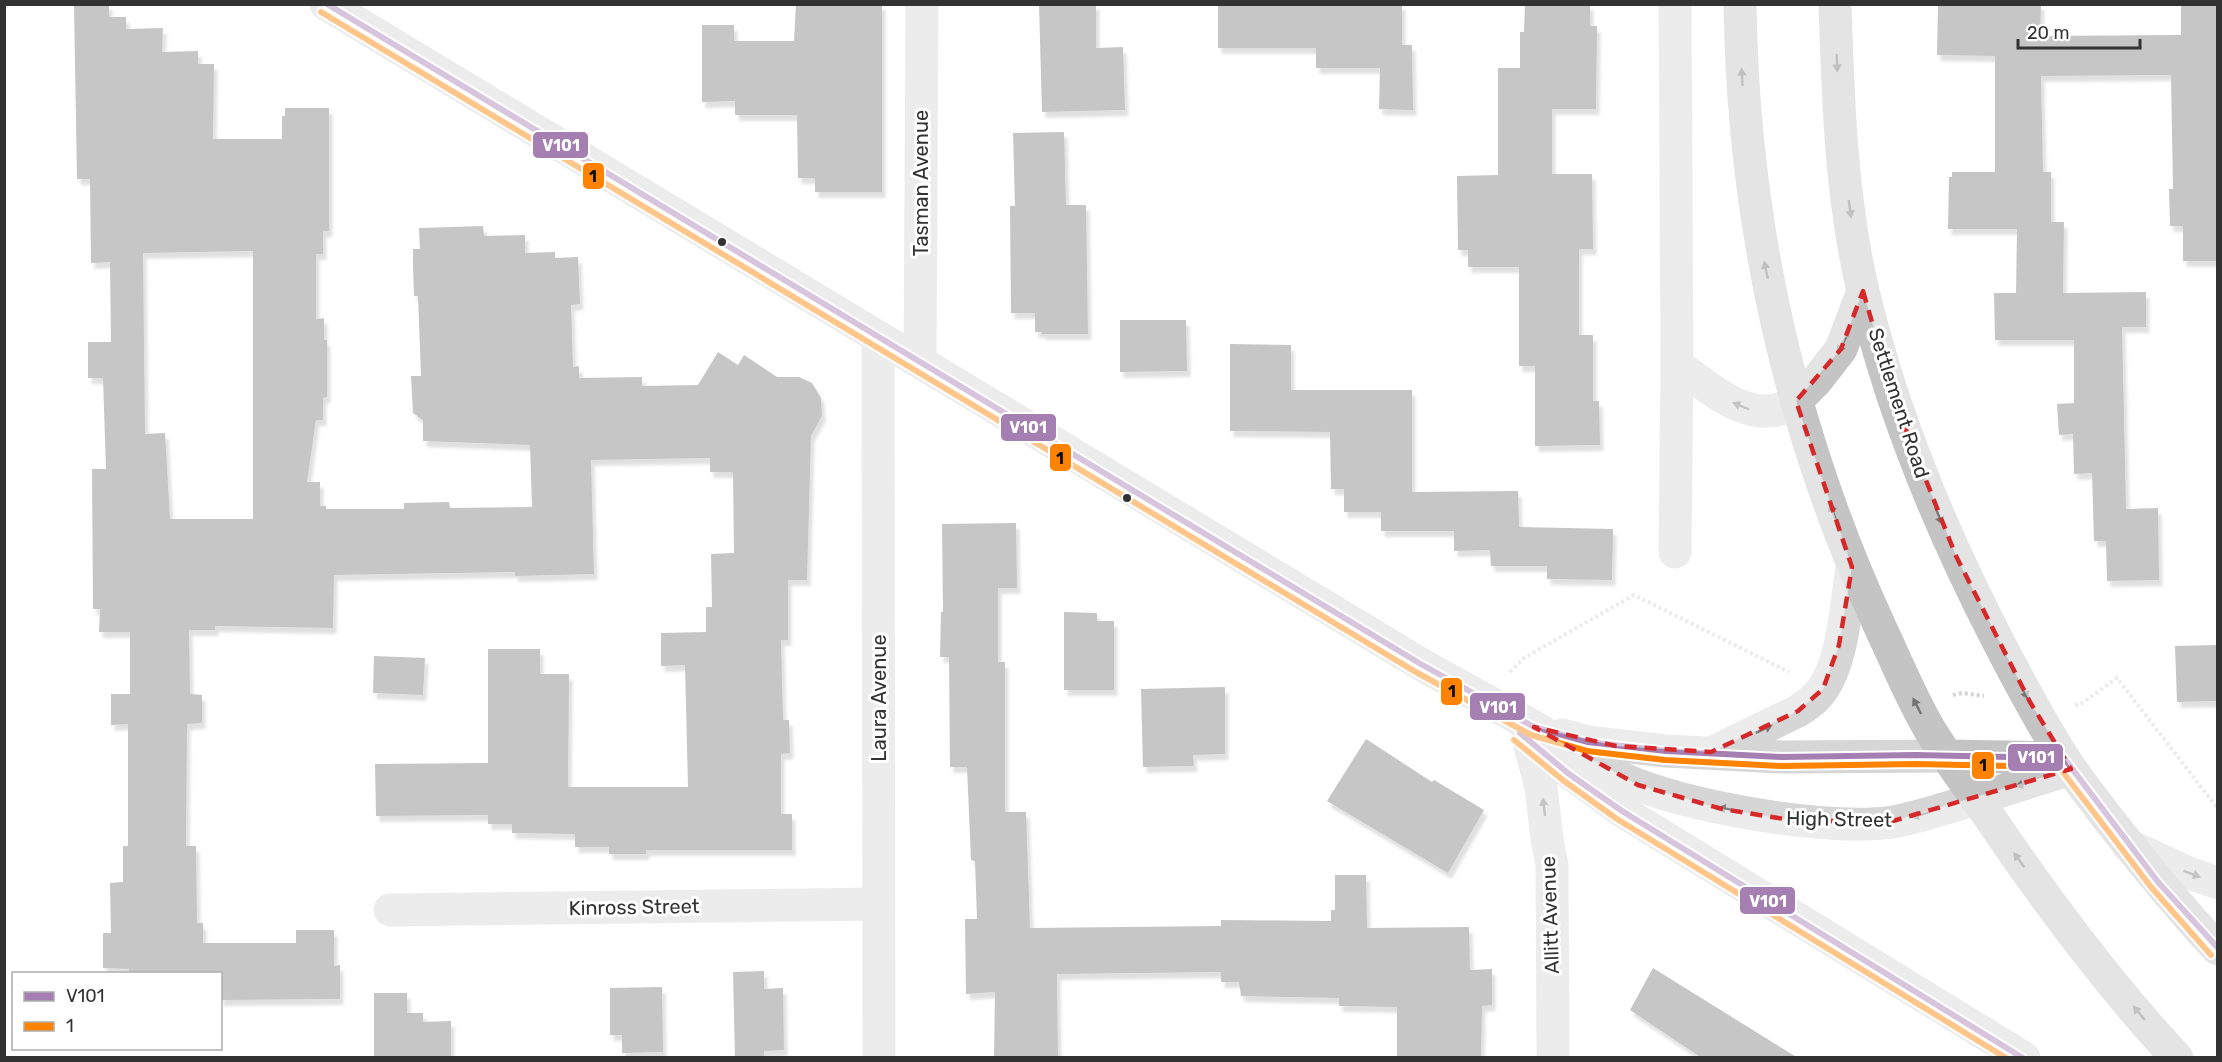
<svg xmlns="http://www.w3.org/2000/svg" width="2222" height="1062" font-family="Rubik,sans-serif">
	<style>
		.building { fill: #808080; fill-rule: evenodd; filter: url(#shadow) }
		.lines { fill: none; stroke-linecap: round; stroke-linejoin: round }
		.path { stroke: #d4d4d4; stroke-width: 4; stroke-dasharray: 3 3; stroke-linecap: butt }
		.minor { stroke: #d6d6d6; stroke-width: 33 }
		.highway { stroke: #c4c4c4; stroke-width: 33 }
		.bus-1-casing { stroke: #fff; stroke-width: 10 }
		.bus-2-casing { stroke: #fff; stroke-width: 10 }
		.bus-1 { stroke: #a57fb2; stroke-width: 6 }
		.bus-2 { stroke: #ff8200; stroke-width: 6 }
		.oneway { fill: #747474 }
		.oneway2 { fill: #7c7c7c }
		.marked { fill: none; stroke: #d62828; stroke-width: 4.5; stroke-dasharray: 12 8; stroke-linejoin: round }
		.bus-dot { fill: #323232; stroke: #fff; stroke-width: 2 }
		.labels { text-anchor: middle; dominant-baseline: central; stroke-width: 6; stroke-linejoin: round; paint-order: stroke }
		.street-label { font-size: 20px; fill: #323232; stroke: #fff }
		.line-badge { stroke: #fff; stroke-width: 2 }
		.badge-label { font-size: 16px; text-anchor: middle; font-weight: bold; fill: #fff }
		.pale-badge-label { font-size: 16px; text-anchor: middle; font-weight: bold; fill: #111 }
	</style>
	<defs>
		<filter id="shadow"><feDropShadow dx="3.5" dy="6" stdDeviation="1.5" flood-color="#0004"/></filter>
	</defs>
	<rect width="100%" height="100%" fill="#fff"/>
	<path class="building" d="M74 4H109V17H126V29L163 28 162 52 198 51V64H214L213 139H282V116H285V108H329V231H323V254H316V319L324 318V340H327V397L323 398V420H316L307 482H320V506H326V509H404V503L449 502 450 508 532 507 530 445 423 441V420L413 413 411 376H421L418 296H414L413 267V249H420L419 228 483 226 484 236 525 235V253L555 252V258L578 257 580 304 571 305 573 367 579 366V378L642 377V386L698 385 718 352 738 365 744 355 777 377H799L812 383 821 398 822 416 811 436 807 580H788V640H781L783 720H789L790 753 781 754V814H792V850H646V854H609V847H575V834L512 833V824H488V815L376 816 375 764 488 763V649H540V674H569L568 787H688L685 665 661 666V633L706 632V607H712L711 554 734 553 733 472H710V458L591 460 594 574 515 576V572L334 575 333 628 215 626V630H189L190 694 202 695V723L187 724 186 846H196L197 923H203V943H296V930H334V966L340 965V999L220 1000V974H129V969L103 968V933H111L110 883 123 882V846H128V724L111 725V694H130V632H99L100 609H93L92 469H106L103 378H88V342H111L110 262 91 263 90 179H77ZM253 251V519H170L165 433 145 434 143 253Z
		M796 4H882V192H815V178H798L797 115H735V101L702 102V25H734V41H794Z
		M1039 4H1096V48L1123 47 1125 110 1042 112Z
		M1218 4H1402V45H1412L1413 110 1379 109 1380 68H1316V48H1218Z
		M1525 4H1590V26H1597L1596 109H1552V174H1592L1593 249H1579V335H1593V401H1599L1600 445 1535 446V366H1519V267H1468V250H1458L1457 176 1498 175V68H1520V32H1524Z
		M1938 4H2041L2040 36 2181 35V4H2217V261H2183V226H2170L2169 189H2173L2171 75 2041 76 2043 172H2051V222H2064L2063 293 2146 292V327H2122L2126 509 2158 508 2159 580 2107 581 2106 541H2094L2092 473 2074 474 2073 434 2059 435 2057 404 2074 403V340H1995L1994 293H2016L2017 229H1948L1949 177H1952V172H1995V56L1937 55Z
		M1064 132 1066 205H1086L1088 334H1042V332H1035V313H1011L1010 206H1015L1013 133Z
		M1120 320H1186L1187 371 1120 372Z
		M1230 344 1291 345V390H1412V492L1518 491 1519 527 1613 529 1612 580 1547 579V566H1491L1490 550 1454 551V531H1381V512H1344V489H1331L1330 432 1230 431Z
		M1016 523 1017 588H998V662H1005V812H1026L1030 928 1221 926V920L1331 921V910H1335V875H1366L1367 928 1469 927 1470 970 1492 969V1005L1482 1006 1481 1058H1397V1007L1339 1006V998L1241 996 1239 982H1221V972L1057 974 1058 1058H994L995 992 966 994 965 919H977L975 861 971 860 967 767H950L949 657H940L941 612H943L942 524Z
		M1064 612 1097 613V621H1114V690H1064Z
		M2217 645V701L2177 702 2175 646Z
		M374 656 425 658 423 695 373 693Z
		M1225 687V754L1193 755 1194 766 1143 767 1141 689Z
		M1366 739 1432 782 1434 780 1484 810 1448 873 1327 801Z
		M1653 968 1698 996 1798 1058H1702L1630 1010Z
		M764 971V989L783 988 784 1050 764 1051V1058H735L733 972Z
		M662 987 663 1052 622 1053V1035H610V988Z
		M374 993H407V1013H423V1022L451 1021V1058H374Z"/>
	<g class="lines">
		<path class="path" d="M1510 672 1524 658 1634 595 1789 672
			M1953 695 1962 693 1984 696
			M2075 705 2081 704 2117 678 2218 809"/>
		<path class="minor" d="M326 4 1419 663C1457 685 1496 705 1534 727 1569 747 1600 771 1638 785 1683 802 1731 811 1779 818 1816 823 1857 827 1893 822 1921 817 1949 807 1976 799
			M1675 4 1677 365 1675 552
			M878 338 879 1058
			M920 361 922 4
			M1677 365C1711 388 1754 431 1796 401
			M1562 735 1588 742 1666 751 1782 757 1947 756
			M1528 739 1541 787 1547 839 1552 865 1553 1058
			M1715 751 1798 711C1807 705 1816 699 1822 690 1844 659 1846 603 1852 567
			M1551 759 1622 811 2024 1058
			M2128 845 2189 873 2218 883
			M390 910 879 904"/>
		<path class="highway" d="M1740 4C1743 222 1790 432 1881 629 1897 663 1911 698 1930 730 1947 758 1967 785 1986 812 2044 898 2106 982 2177 1058
			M1835 4C1838 100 1841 198 1863 291 1892 414 1941 531 1999 643 2019 681 2039 720 2063 757 2076 778 2092 797 2106 816 2142 862 2178 907 2218 949
			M1796 401 1817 380 1841 349 1863 291
			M1947 756 2064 758
			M1976 799 2071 769"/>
		<defs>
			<path id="bus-1" d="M327 4 1419 663 1534 727 1588 742 1666 751 1782 757 1916 755 2064 758 2158 882 2218 948
				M1520 733 1569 774 1622 811 2023 1058"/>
			<path id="bus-2" d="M321 12 1414 671 1531 735 1587 751 1665 760 1782 766 1916 764 2059 767 2151 887 2211 955
				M1514 740 1564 781 1617 819 2006 1058"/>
		</defs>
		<use href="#bus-1" class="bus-1-casing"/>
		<use href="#bus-2" class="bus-2-casing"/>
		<use href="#bus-1" class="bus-1"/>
		<use href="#bus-2" class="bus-2"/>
	</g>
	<defs><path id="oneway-solid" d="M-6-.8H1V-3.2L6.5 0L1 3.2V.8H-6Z" transform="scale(1.5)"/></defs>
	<g class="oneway">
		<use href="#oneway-solid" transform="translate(1837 63) rotate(88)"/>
		<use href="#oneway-solid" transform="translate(1742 77) rotate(-93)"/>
		<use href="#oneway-solid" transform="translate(1850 209) rotate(82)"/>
		<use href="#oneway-solid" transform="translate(1766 270) rotate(-102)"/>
		<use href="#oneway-solid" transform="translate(1842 345) rotate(117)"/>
		<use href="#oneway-solid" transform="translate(1833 512) rotate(-110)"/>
		<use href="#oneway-solid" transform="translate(1939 516) rotate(67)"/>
		<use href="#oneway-solid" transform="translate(2024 691) rotate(62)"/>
		<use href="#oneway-solid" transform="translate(1917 706) rotate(-117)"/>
		<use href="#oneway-solid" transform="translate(2024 784) rotate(163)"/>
		<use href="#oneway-solid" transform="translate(2019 860) rotate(-126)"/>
		<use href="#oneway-solid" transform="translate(2139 1013) rotate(-130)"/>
	</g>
	<g class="oneway2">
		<use href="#oneway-solid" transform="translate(1741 406) rotate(-157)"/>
		<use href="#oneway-solid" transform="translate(1764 729) rotate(-26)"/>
		<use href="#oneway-solid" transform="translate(1544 807) rotate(-97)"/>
		<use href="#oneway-solid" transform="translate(1727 809) rotate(-169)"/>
		<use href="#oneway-solid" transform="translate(1920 815) rotate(165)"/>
		<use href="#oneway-solid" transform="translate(2192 874) rotate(21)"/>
	</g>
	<path d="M0 0H2222V1062H0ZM1863 291 1895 402 1956 556 2030 702 2071 769 1893 821H1797L1722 809 1638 785 1534 727 1616 746 1711 752 1798 711 1823 689 1839 645 1852 567 1796 401 1841 349Z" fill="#fff" fill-opacity=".55" fill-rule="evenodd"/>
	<path class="marked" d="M1863 291 1895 402 1956 556 2030 702 2071 769 1893 821H1797L1722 809 1638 785 1534 727 1616 746 1711 752 1798 711 1823 689 1839 645 1852 567 1796 401 1841 349Z"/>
	<g class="bus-dot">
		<circle cx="722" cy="242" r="5"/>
		<circle cx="1127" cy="498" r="5"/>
	</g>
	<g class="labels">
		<g class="street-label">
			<text transform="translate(921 183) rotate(-90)">Tasman Avenue</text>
			<text transform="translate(1899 403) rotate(72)">Settlement Road</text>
			<text transform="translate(879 698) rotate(-90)">Laura Avenue</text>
			<text transform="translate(1839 819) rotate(1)">High Street</text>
			<text transform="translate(634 907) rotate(-1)">Kinross Street</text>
			<text transform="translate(1550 915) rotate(-92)">Allitt Avenue</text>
		</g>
	</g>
	<g class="line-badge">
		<rect x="532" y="131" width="57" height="28" rx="6" fill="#a57fb2"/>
		<rect x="582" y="162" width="23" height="28" rx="6" fill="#ff8200"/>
		<rect x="1000" y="413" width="57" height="29" rx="6" fill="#a57fb2"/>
		<rect x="1049" y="443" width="23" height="29" rx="6" fill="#ff8200"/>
		<rect x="1440" y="677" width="23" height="29" rx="6" fill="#ff8200"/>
		<rect x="1469" y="692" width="57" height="29" rx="6" fill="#a57fb2"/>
		<rect x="2007" y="743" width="57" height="29" rx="6" fill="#a57fb2"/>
		<rect x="1971" y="751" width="24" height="29" rx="6" fill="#ff8200"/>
		<rect x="1739" y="886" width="57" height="29" rx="6" fill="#a57fb2"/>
	</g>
	<g class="badge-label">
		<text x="561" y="151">V101</text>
		<text x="1028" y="433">V101</text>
		<text x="1498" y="713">V101</text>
		<text x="2036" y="763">V101</text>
		<text x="1768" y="907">V101</text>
	</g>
	<g class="pale-badge-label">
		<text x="593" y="182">1</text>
		<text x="1060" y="464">1</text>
		<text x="1452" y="697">1</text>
		<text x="1983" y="771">1</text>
	</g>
	<rect width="2222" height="1062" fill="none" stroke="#323232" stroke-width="12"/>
	<rect x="12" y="972" width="210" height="78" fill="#ffffff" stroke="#adadad" stroke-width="1.5"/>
	<rect x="24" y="992" width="30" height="9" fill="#a57fb2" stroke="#adadad" stroke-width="1.5"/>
	<text x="66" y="1002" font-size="18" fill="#323232">V101</text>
	<rect x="24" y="1022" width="30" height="9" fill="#ff8200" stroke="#adadad" stroke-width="1.5"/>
	<text x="66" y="1032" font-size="18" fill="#323232">1</text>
	<path d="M2018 39v9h122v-9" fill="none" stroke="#323232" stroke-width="3"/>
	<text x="2027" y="39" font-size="18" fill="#323232" stroke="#ffffff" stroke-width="4.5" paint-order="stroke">20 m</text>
</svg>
